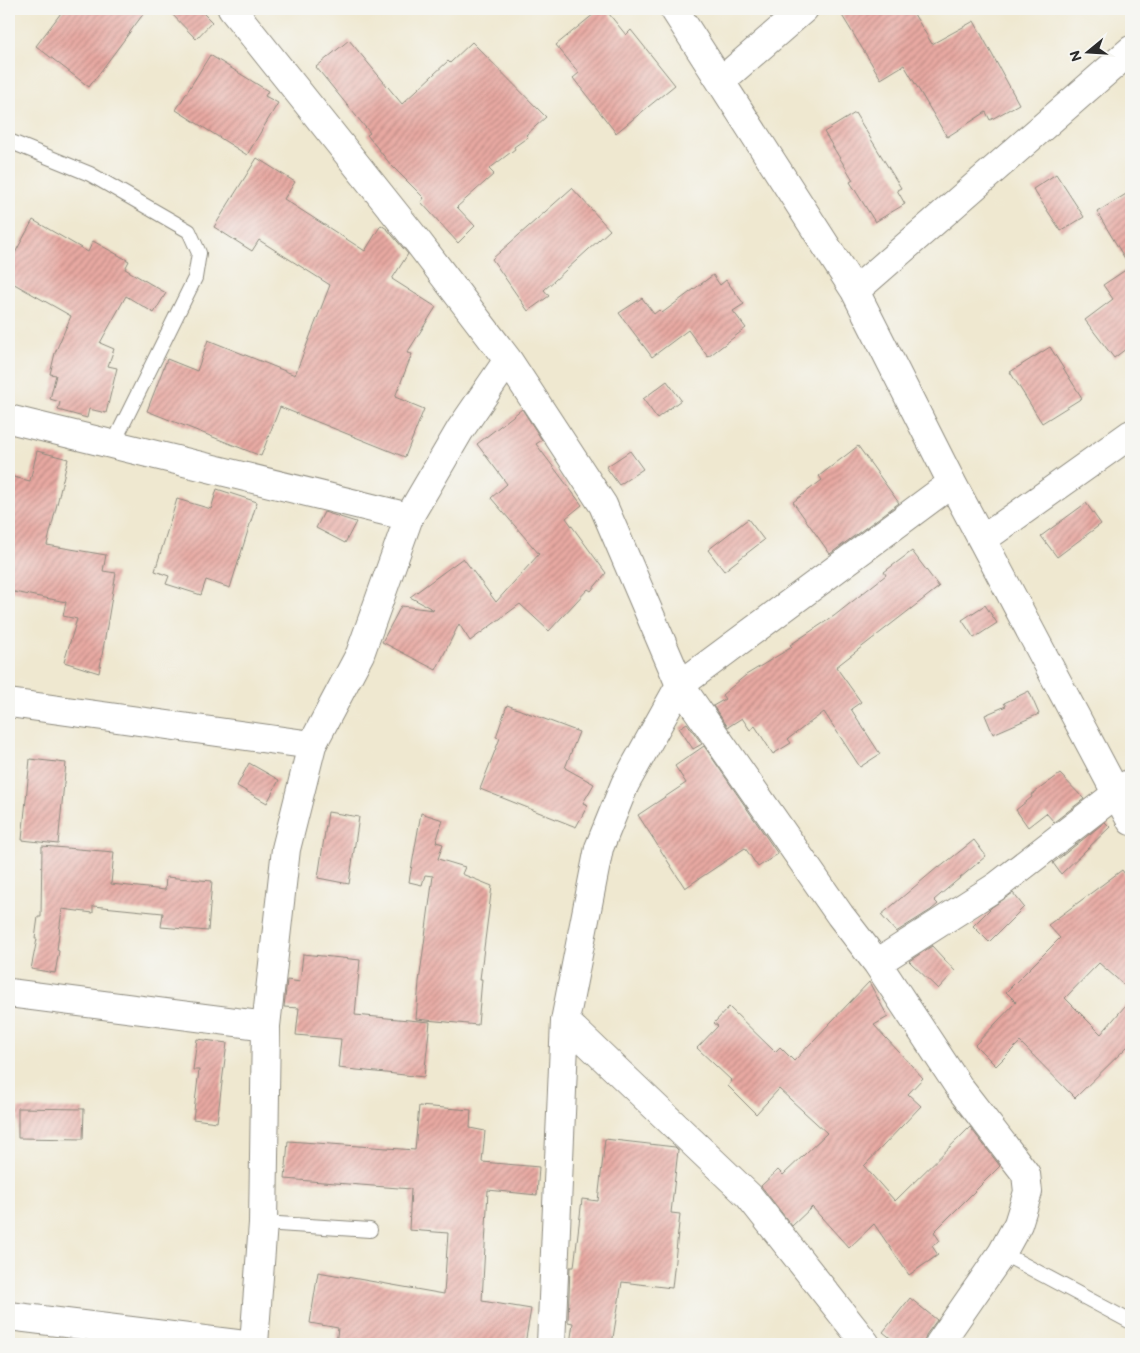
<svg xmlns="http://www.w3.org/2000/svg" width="1140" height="1353" font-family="'Balsamiq Sans',sans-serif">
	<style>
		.building { fill: url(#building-hatch) }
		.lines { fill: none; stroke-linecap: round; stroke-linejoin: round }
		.service-casing { stroke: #8d8a7e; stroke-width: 16 }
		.minor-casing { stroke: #8d8a7e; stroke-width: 30 }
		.service { stroke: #fff; stroke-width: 14 }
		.minor { stroke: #fff; stroke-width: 28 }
	</style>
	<defs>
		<pattern id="building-hatch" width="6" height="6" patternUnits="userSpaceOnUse" patternTransform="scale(1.25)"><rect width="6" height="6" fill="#e8a9a2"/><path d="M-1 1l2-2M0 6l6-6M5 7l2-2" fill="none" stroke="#bc8a84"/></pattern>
	</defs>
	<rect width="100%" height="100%" fill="#f6f6f2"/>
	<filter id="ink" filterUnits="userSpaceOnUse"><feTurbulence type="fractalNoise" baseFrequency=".02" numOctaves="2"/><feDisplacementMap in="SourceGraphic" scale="10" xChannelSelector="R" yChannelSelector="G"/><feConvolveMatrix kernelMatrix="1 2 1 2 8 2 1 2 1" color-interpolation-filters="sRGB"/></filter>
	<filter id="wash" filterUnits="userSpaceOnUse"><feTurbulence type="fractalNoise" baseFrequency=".0096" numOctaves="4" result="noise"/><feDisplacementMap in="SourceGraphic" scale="20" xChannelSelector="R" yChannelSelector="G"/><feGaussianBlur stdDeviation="1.12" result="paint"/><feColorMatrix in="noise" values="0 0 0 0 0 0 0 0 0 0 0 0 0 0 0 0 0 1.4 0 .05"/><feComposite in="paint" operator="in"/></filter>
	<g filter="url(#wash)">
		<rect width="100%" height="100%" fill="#efe8d0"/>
		<g id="blocks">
			<path class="building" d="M64 9H147L89 87 36 46Z
				M167 9H199L212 22 196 39Z
				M600 9H605L626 35 631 30 675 85 616 133 573 78 579 73 556 45Z
				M838 9H911L932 44 974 21 1019 104 990 120 986 112 947 137 904 65 881 79Z
				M349 40 402 104 448 61 450 63 472 42 546 117 526 135 528 137 514 147 515 149 489 169 494 174 457 207 475 226 458 243 421 202 424 198 391 165 367 135 370 133 316 67Z
				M210 55 268 91 265 96 278 103 247 155 176 110Z
				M855 113 901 188 897 190 905 204 875 222 850 182 853 180 824 132Z
				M257 158 295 182 284 199 365 251 381 225 387 229 408 254 392 279 436 307 407 353 412 354 395 397 424 409 405 457 280 407 261 456 147 411 167 359 197 371 208 340 295 375 330 285 259 240 252 251 214 227Z
				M1056 174 1084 217 1061 231 1033 189Z
				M572 188 610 230 544 290 549 296 528 311 492 259Z
				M1131 191V345L1114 358 1085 320 1113 299 1103 285 1130 267 1097 212Z
				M33 220 88 252 93 241 129 261 125 269 166 293 154 313 126 296 100 343 114 349 108 366 117 368 106 413 89 409 87 418 58 410 60 402 50 399 56 375 50 374 55 353 71 316 9 281V264Z
				M713 275 720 285 726 280 744 304 733 311 746 328 708 357 688 330 652 357 619 313 642 298 654 314 659 310 662 313Z
				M1050 347 1082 398 1042 423 1010 372Z
				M667 381 681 400 657 418 643 399Z
				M522 409 542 440 536 444 582 505 566 518 606 573 591 591 588 589 549 631 520 604 470 641 459 624 436 670 382 642 401 606 434 610 410 597 463 558 496 602 539 554 491 498 507 484 477 444Z
				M858 446 899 503 830 554 793 502 822 480 819 476Z
				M37 451 68 459 47 545 106 555 103 571 116 573 99 673 64 662 77 619 63 616 66 602 9 591V476L30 481Z
				M630 451 643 469 619 485 606 467Z
				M217 489 257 502 230 588 206 580 201 595 166 584 169 576 155 571 177 499 211 509Z
				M1086 503 1101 524 1057 557 1041 536Z
				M324 512 356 522 345 543 316 528Z
				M748 519 764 540 724 571 708 550Z
				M912 551 939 587 836 667 861 702 851 709 880 754 860 767 824 712 788 739 791 743 773 754 755 726 750 730 742 718 728 727 713 706 725 699 722 695 746 675 792 647 790 645 834 616 886 575 884 572Z
				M985 605 997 623 974 638 962 620Z
				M1029 691 1039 714 993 734 985 715 1006 706 1004 703Z
				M507 705 579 732 565 768 594 784 583 803 588 805 576 827 480 789 500 738 496 737Z
				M687 723 702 744 693 749 679 728Z
				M704 746 778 854 758 867 745 848 685 888 638 815 686 783 675 766Z
				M30 759 66 763 58 844 22 840Z
				M249 763 279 780 267 803 237 786Z
				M1060 774 1084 799 1054 822 1046 813 1028 827 1016 810 1032 797 1031 795Z
				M328 812 359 817 349 884 318 878Z
				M421 813 443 820 436 842 443 844 438 859 465 867 462 874 492 886 480 979H482L478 1025 416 1019 419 982 433 876 425 875 422 885 409 882Z
				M1105 822 1110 827 1061 874 1053 863Z
				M974 840 986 856 934 900 938 904 931 910 896 932 881 915 938 867 939 868Z
				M42 846 114 852 111 884 165 890 166 877 212 881 208 931 161 927 163 913 93 906V913L62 909 57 950 59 951 55 973 31 969 37 939H35L38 917H41Z
				M1122 870 1131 882V991L1099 963 1065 998 1101 1034 1131 999V1043L1075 1098 1020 1042 996 1066 975 1045 1016 1002 1006 992 1060 938 1048 925Z
				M1013 893 1024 907 989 942 973 926 992 907Z
				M932 946 955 971 938 989 909 961Z
				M303 954 360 960 355 1015 430 1022 424 1077 338 1068 341 1039 296 1035 299 1008 284 1007 287 980 300 982Z
				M869 982 888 1017 874 1025 923 1078 908 1094 921 1106 864 1166 895 1201 970 1127 1000 1166 934 1232 940 1241 932 1246 938 1255 909 1275 874 1224 849 1248 812 1207 792 1226 761 1186 778 1170 783 1175 827 1133 779 1089 756 1114 728 1086 732 1081 697 1048 718 1026 714 1023 729 1007 775 1052 780 1047 794 1061Z
				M197 1039 227 1043 217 1122 193 1119 199 1070H193Z
				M419 1106 471 1110 470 1128 485 1131 482 1162 539 1167 537 1195 488 1190 482 1301 531 1309 525 1344H336L338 1328 310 1323 318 1272 444 1294 448 1233 409 1230 411 1189 285 1179 288 1141 415 1150Z
				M18 1108 84 1109 83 1139 18 1138Z
				M605 1139 675 1147 678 1150 671 1213 680 1214 672 1288 622 1282 612 1344H570L573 1323 568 1322 570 1267H574L582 1199 598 1201Z
				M910 1298 937 1320 926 1335 924 1344H898L883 1332Z"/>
		</g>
	</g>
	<g filter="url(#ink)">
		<use href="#blocks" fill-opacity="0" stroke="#8d8a7e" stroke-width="1"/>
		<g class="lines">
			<defs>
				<path id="service" d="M9 141 90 174 189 231 199 253 195 278 113 444
					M263 1223 370 1230
					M1002 1253 1131 1322"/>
				<path id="minor" d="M232 9 418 242 508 360 603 505 680 685 840 915 877 963 961 1090 1026 1174 1028 1192 1018 1224 1002 1253 939 1344
					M674 9 855 291 952 483 1131 821
					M721 81 804 9
					M855 291 1131 50
					M9 419 409 517
					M982 540 1131 434
					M9 703 312 745
					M877 963 997 886 1130 783
					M9 993 266 1026
					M565 1021 749 1196 866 1344
					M9 1316 237 1344
					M254 1344 263 1223 266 1026 286 849 312 745 360 654 409 517 460 430 508 360
					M551 1344 565 1021 599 848 625 784 680 685 952 483"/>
			</defs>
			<use href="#service" class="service-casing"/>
			<use href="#minor" class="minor-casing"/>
			<use href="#service" class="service"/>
			<use href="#minor" class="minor"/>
		</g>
	</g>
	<rect width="1140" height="1353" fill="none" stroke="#f6f6f2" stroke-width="30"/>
	<g transform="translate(1088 52) rotate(252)" stroke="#f6f6f2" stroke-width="4" paint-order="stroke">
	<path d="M0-4L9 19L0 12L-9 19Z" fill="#2b2b2b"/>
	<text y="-8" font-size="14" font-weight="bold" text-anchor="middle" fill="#2b2b2b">N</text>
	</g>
</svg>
